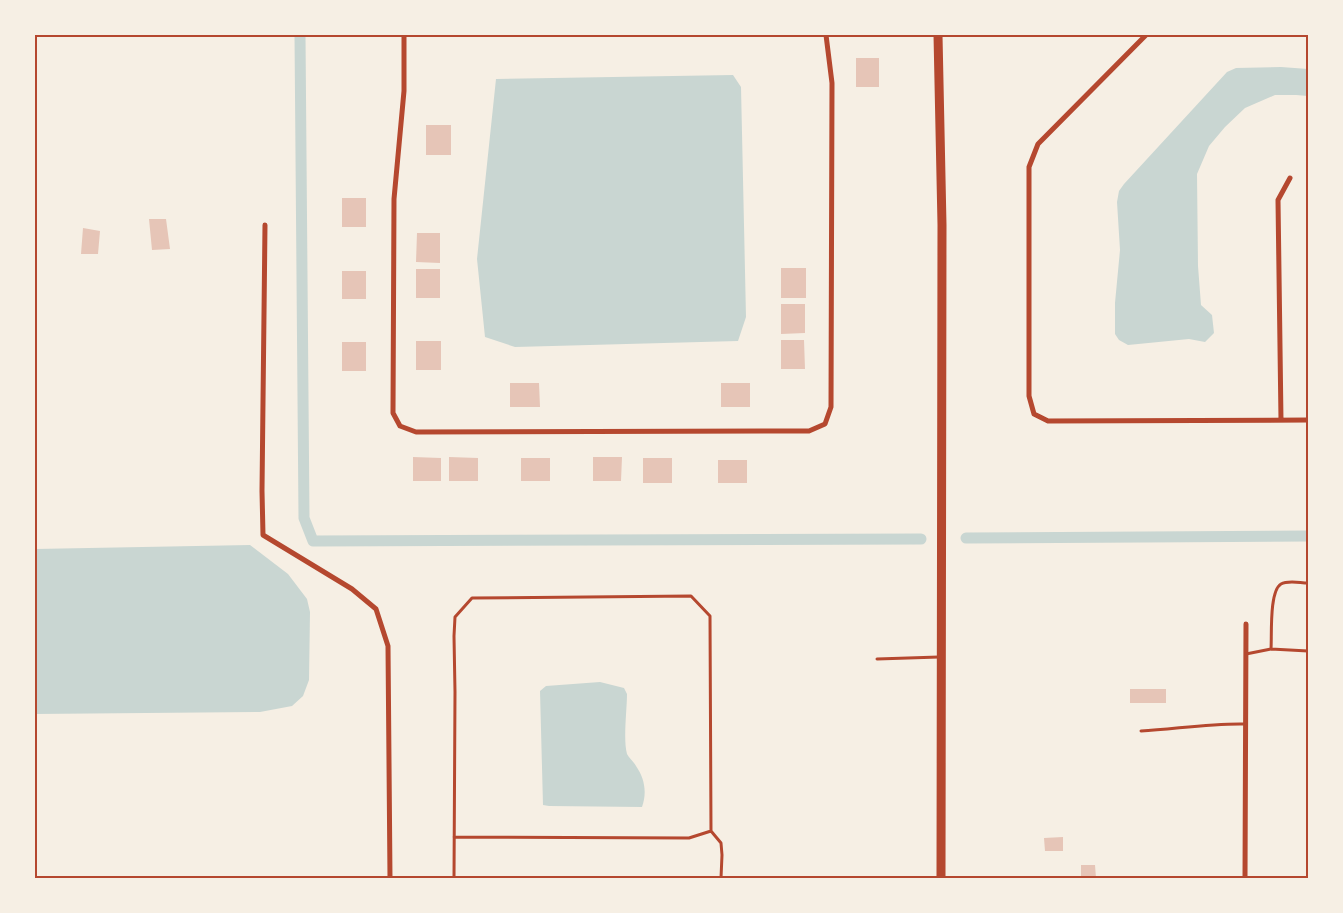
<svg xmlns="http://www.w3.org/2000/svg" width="1343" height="913" font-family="'Playfair Display',serif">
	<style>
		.water { fill: #c9d6d2 }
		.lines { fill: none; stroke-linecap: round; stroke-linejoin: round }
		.canal { stroke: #c9d6d2; stroke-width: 11 }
		.building { fill: #e6c5b7 }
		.service { stroke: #b5482f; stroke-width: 3 }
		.minor { stroke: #b5482f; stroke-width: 5 }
		.secondary { stroke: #b5482f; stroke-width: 9 }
		.neatline { fill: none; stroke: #b5482f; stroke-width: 2 }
	</style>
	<rect width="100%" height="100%" fill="#f6efe4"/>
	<path class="water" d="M1281 67 1308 69V96L1296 95H1275L1245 108 1225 127 1209 146 1197 174 1198 266 1201 305 1212 315 1214 333 1205 342 1189 339 1128 345 1119 340 1115 334V303L1120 250 1117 202 1119 191 1124 184 1227 72 1236 68Z
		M733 75 741 87 746 317 738 341 515 347 485 337 477 259 496 79Z
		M250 545 288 574 307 599 310 612 309 680 303 696 292 706 260 712 35 714V549Z
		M600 682 624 688 627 694C627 709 623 740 627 754 629 758 634 762 636 766 645 779 647 793 642 807L549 806 543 805 540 691 546 686Z"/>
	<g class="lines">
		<path class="canal" d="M300 35 304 518 313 541 921 539
			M966 538 1308 536"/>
	</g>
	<path class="building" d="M856 58H879V87H856Z
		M426 125H451V155H426Z
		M342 198H366V227H342Z
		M149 219H166L170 249 152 250Z
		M83 228 100 231 98 254H81Z
		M417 233H440V263L416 262Z
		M781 268H806V298H781Z
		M416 269H440V298H416Z
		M342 271H366V299H342Z
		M781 304H805V333L781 334Z
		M781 340H804L805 369H781Z
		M416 341H441V370H416Z
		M342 342H366V371H342Z
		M510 383H539L540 407H510Z
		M721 383H750V407H721Z
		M413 457 441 458V481H413Z
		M449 457 478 458V481H449Z
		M593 457H622L621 481H593Z
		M521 458H550V481H521Z
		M643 458H672V483H643Z
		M718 460H747V483H718Z
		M1130 689H1166V703H1130Z
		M1063 837V851H1045L1044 838Z
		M1081 865H1095L1096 878H1081Z"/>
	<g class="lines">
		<path class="service" d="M1271 649C1272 636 1269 591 1281 584 1288 580 1300 583 1308 583
			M1246 654 1271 649 1308 651
			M877 659 939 657
			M1141 731C1176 729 1211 723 1246 724
			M711 831 721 843 722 855 721 878
			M454 837 689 838 711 831 710 616 691 596 472 598 455 617 454 636 455 692 454 878"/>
		<path class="minor" d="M404 35V91L394 199 393 413 400 426 416 432 809 431 825 424 831 407 832 83 826 35
			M1146 35 1038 144 1029 167V396L1034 414 1048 421 1308 420
			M265 225 262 491 263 535 352 589 376 609 388 646 390 878
			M1281 420 1278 200 1290 178
			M1245 878 1246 624"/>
		<path class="secondary" d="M938 35 942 225 941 878"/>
	</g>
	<rect width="1343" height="913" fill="none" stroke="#f6efe4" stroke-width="72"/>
	<rect x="36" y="36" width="1271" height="841" class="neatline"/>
</svg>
